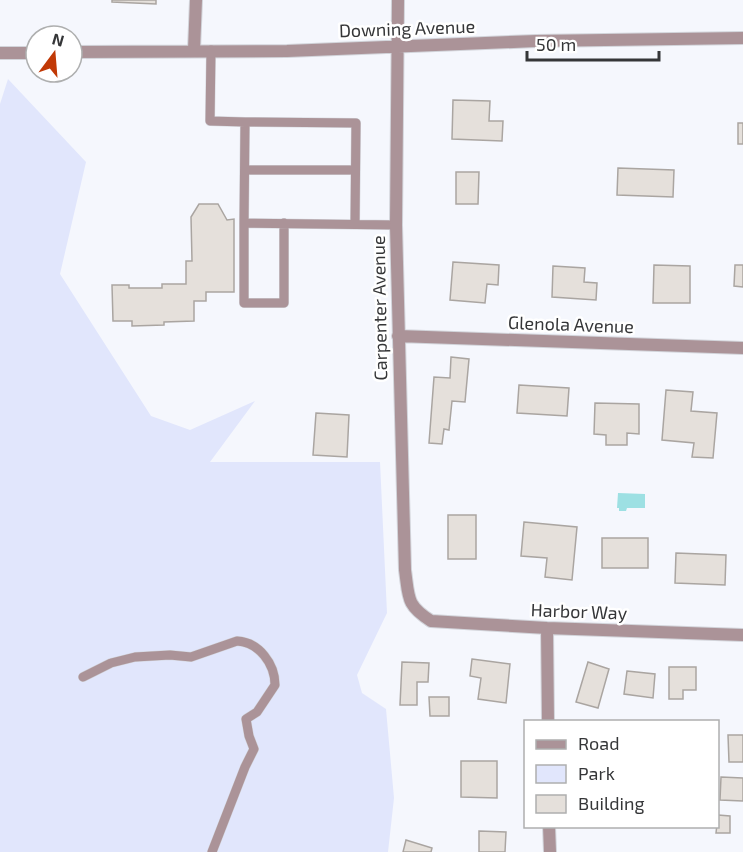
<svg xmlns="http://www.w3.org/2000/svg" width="743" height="852" font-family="'Exo 2',sans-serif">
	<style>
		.green { fill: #e1e6fc }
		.water { fill: #9de0e3 }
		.building { fill: #e5e0db; stroke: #aaa5a1; stroke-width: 1.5 }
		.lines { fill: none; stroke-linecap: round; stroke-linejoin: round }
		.lane-casing { stroke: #d2d4da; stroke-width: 10 }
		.street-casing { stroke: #d2d4da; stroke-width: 14 }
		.lane { stroke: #ab9398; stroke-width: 9 }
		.street { stroke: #ab9398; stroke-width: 12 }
		.labels { text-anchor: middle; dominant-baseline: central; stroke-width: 5; stroke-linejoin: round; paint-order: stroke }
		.street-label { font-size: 18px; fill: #353638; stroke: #fff }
	</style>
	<rect width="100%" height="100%" fill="#f5f7fd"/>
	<path class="green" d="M8 79 86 162 60 274 151 416 190 430 255 401 210 462H380L387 613 357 675 362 693 386 709 394 798 388 852H0V104Z"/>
	<path class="water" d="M618 493 645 494V508H627L626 511H619V508H617Z"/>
	<path class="building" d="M112 0H156V4L112 2Z
		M453 100 490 101 489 121H503L502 141 452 139Z
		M738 123H743V144H738Z
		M618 168 674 170 673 197 617 195Z
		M456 172H479L478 204H456Z
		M199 204H218L227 220 234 219V292H206V301H194V321L164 322V325L132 326V321H113L112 285H129V288H162V284H186V261H192L191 217Z
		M453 262 499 265 498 285 487 284 485 303 450 300Z
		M654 265 690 266V303H653Z
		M735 265H743V287L734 286Z
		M553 266 585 268 584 282 597 283 596 300 552 297Z
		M451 357 469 359 465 402 452 401 449 430 444 429 442 444 429 443 434 377 450 378Z
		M519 385 569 388 567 416 517 413Z
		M666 390 693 392 691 411 717 413 713 458 692 457 694 443 662 440Z
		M595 403 639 404V434L627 433V445H606V435L594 434Z
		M316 413 349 415 347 457 313 455Z
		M448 515H476V559H448Z
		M524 522 577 527 572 580 545 577 547 558 521 556Z
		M602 538H648V568H602Z
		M676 553 726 555 725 585 675 583Z
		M472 659 510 664 506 703 478 699 481 678 470 676Z
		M402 662 429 663 428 682H417V705H400Z
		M588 662 609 669 598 708 576 702Z
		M669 667H696V690H683V699H669Z
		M627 671 655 674 653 698 624 694Z
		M429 697H449V716H430Z
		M728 735H743V762H729Z
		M461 761H497V798L461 797Z
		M721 777 743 778V801L720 800Z
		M718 815 730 816V833H716Z
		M479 831 506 832 505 852H479Z
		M406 840 432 848 431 852H403Z"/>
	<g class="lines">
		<defs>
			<path id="lane" d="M211 50 210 121 245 122 244 223 396 225
				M245 122 356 123 355 224
				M245 170H355
				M244 223V303H284V223
				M83 677 111 663 135 657 170 655 191 657 237 641C259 642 275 664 275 685L257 712 246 719 249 736 254 749 245 767 212 852"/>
			<path id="street" d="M398 0 396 225 405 570C409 598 406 605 431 621L547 628 743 635
				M194 50 196 0
				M72 52 287 51 536 41 743 38
				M0 53H36
				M398 336 743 348
				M547 628 548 722
				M549 826 550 852"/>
		</defs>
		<use href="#lane" class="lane-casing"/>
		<use href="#street" class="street-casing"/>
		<use href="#lane" class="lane"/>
		<use href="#street" class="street"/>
	</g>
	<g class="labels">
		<g class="street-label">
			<text transform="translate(407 28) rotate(-2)">Downing Avenue</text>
			<text transform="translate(379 308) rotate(-91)">Carpenter Avenue</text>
			<text transform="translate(571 324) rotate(2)">Glenola Avenue</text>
			<text transform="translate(579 611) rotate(2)">Harbor Way</text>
		</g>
	</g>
	<rect x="524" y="720" width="195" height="108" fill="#ffffff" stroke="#aeafaf" stroke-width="1.5"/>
	<rect x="536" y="740" width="30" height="9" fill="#ab9398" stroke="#aeafaf" stroke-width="1.5"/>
	<text x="578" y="750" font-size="18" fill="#353638">Road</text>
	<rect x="536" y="765" width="30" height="18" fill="#e1e6fc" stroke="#aeafaf" stroke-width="1.5"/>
	<text x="578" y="780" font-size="18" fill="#353638">Park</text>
	<rect x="536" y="795" width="30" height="18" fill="#e5e0db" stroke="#aeafaf" stroke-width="1.5"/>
	<text x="578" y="810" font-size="18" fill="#353638">Building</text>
	<g transform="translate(54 54) rotate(16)"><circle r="28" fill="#ffffff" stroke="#aeafaf" stroke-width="1.5"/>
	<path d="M0-4.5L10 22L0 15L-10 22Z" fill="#c13906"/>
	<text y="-9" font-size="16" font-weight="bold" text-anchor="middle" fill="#353638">N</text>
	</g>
	<path d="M527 51v9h132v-9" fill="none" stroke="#353638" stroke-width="3"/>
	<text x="536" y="51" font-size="18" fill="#353638" stroke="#ffffff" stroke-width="4.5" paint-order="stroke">50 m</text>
</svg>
